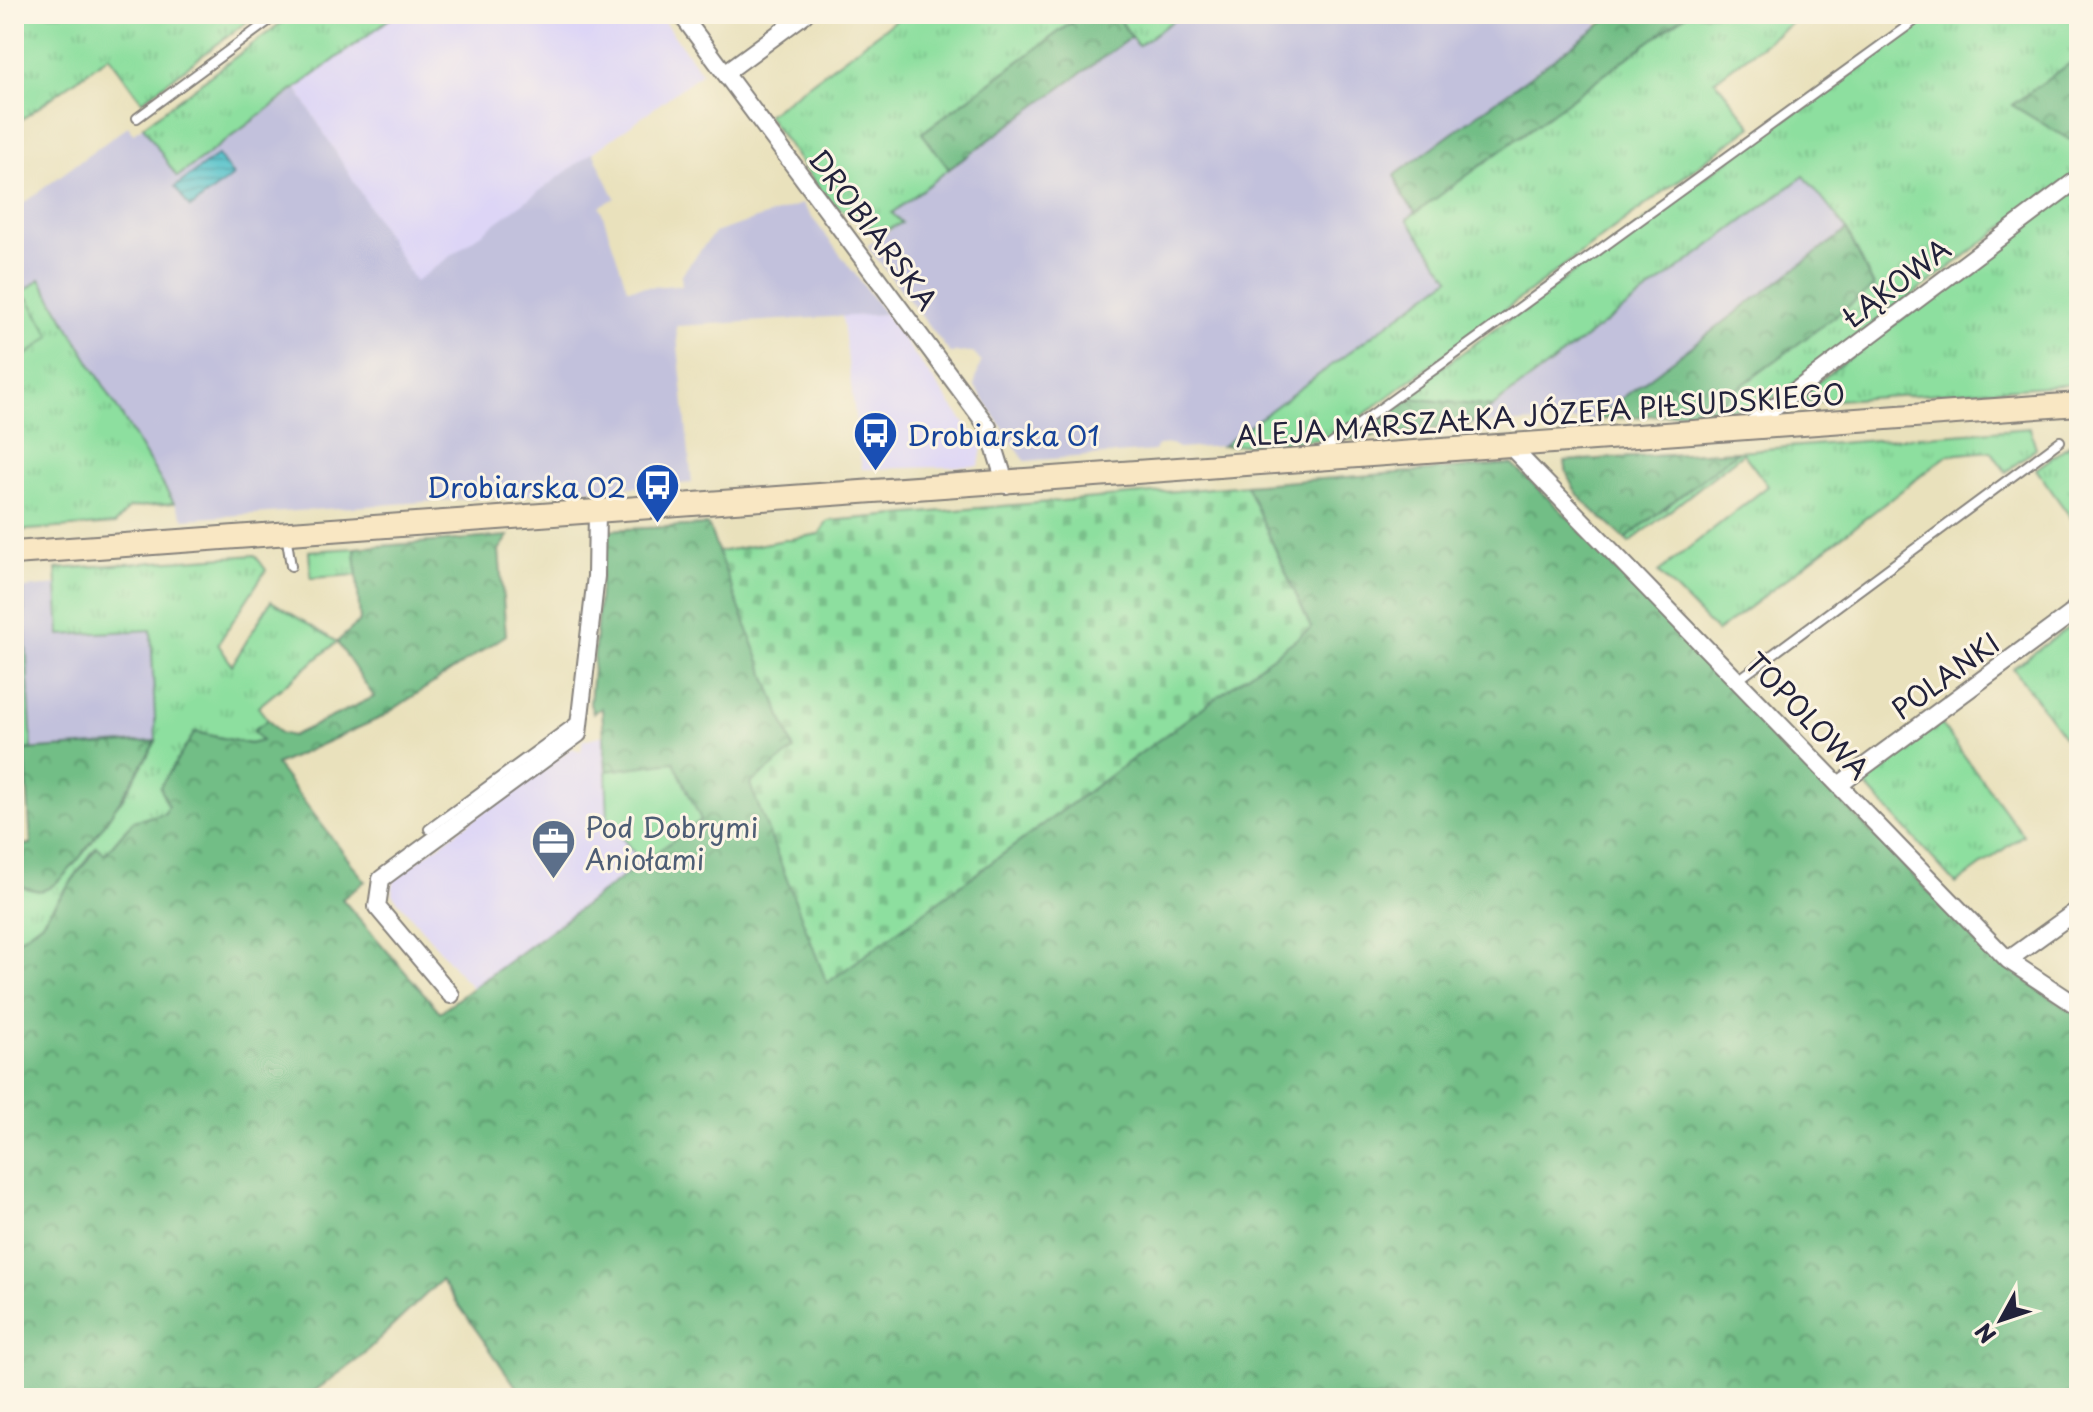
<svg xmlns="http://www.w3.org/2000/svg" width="2093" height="1412" font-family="'Playpen Sans',sans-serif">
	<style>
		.built { fill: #ddd5f6 }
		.industrial { fill: #c2c1dc }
		.grass { fill: url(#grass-tufts); stroke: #58806d; stroke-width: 2 }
		.forest { fill: url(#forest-crowns); stroke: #4a7060; stroke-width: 2 }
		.cemetery { fill: url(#cemetery-stones); stroke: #58806d; stroke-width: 2 }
		.park { fill: #8ddf9f; stroke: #58806d; stroke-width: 2 }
		.water { fill: url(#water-rules); stroke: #3a7282; stroke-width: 2 }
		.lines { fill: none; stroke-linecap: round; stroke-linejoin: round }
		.service-casing { stroke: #86827c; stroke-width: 12 }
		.minor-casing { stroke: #86827c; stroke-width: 20 }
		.secondary-casing { stroke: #86827c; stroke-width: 26 }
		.service { stroke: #fff; stroke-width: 8 }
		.minor { stroke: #fff; stroke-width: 16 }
		.secondary { stroke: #f9e7c3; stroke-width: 22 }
		.labels { text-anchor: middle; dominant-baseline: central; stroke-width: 6; stroke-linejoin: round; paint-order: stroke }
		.street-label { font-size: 28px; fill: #22223b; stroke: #fcf5e5 }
		.transit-label { font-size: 28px; fill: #164399; stroke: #fcf5e5; text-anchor: start }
		.service-label { font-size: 28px; fill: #4e5e75; stroke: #fcf5e5; text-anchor: start }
	</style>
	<defs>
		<pattern id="grass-tufts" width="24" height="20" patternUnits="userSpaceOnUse" patternTransform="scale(2)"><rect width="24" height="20" fill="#8ddf9f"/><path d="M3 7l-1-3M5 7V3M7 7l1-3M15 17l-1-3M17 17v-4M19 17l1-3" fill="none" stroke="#79bf8a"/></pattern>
		<pattern id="forest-crowns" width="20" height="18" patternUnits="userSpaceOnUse" patternTransform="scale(2)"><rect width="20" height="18" fill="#72be86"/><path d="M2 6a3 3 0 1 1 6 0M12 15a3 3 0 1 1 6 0" fill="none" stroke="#5d9a6f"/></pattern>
		<pattern id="cemetery-stones" width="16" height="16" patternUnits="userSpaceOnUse" patternTransform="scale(2)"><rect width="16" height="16" fill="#8ddf9f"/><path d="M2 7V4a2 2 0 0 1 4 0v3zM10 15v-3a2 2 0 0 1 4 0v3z" fill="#79bf8a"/></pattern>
		<pattern id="water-rules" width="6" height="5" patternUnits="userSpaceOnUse" patternTransform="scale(2)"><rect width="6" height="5" fill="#53c1ca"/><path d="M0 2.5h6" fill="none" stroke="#449ca5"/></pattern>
	</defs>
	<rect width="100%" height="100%" fill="#fcf5e5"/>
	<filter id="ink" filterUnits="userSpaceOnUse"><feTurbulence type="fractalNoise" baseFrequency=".0125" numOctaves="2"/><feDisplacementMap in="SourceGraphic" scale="16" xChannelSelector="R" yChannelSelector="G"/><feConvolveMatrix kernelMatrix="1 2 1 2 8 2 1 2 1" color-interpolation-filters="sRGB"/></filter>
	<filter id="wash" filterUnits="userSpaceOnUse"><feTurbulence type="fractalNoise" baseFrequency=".006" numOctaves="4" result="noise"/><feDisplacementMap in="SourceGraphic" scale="32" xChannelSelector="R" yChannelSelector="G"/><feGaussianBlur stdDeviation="1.8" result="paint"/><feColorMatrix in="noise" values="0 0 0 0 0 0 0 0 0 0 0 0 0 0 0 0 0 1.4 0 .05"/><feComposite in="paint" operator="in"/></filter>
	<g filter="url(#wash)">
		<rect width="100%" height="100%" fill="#e9e1bc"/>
		<path class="built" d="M396 14H658L702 73 415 283 297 89Z
			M885 314 982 447 979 466 862 469 842 316Z
			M602 707 701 820 472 988 392 894 394 878 571 748 581 751 583 740 604 735Z"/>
		<path class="industrial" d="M1182 14H1590L1599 26 1395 175 1404 198 1416 213 1408 219 1451 277 1222 446 1180 449 1171 444 1158 445 1154 451 1025 461 974 385 981 362 973 352 950 353 867 246 901 223 892 213 949 169 1131 37 1138 46Z
			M297 89 415 282 593 152 615 198 600 206 627 288 682 285 681 275 714 233 802 204 885 314 676 326 692 483 184 519 41 280 14 299V210L128 126 133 134 143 126 178 177Z
			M1804 175 1847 230 1593 420 1470 425Z
			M57 585 60 635 151 630 156 741 32 749 23 591 14 589Z"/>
		<path class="grass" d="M14 14H257L142 101 109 56 14 125Z
			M293 14H396L177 177 143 126Z
			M904 14H1083L922 133 949 169 892 213 902 223 885 231 867 226 828 201 767 115Z
			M1116 14H1182L1138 46Z
			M1687 14H1804L1715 80 1752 126 1331 439 1222 446 1450 278 1407 219Z
			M1931 14H2079V57L2012 105 2069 139 2079 133V171L1762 407 1708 411 1874 286 1847 230 1804 176 1492 407 1401 397Z
			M2079 185V384L1808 402 1802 394Z
			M40 279 174 503 129 508 115 524 14 531V299Z
			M2030 428 2036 448 2006 472 1991 451 1948 455 1717 632 1658 572 1768 486 1743 453 1629 543 1625 539 1738 451Z
			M2076 440 2079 529 2036 469Z
			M355 548 357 575 311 578 309 551Z
			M255 555 266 570 218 644 232 665 271 601 337 642 258 707 268 720 254 730 263 741 250 744 195 732 163 795 168 805 165 814 133 822 105 855 96 847 41 923 14 943 18 935 14 926V885L38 891 122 800 156 741 151 630 60 635 56 569Z
			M14 589 23 591 32 749 25 750Z
			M2079 620V757L2013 668Z
			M1940 723 2023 835 1956 884 1861 780Z"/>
		<path class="forest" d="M1083 14H1116L1131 37 949 169 922 133Z
			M1615 14H1687L1416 213 1404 198 1395 175Z
			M2079 57V133L2070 140 2012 105Z
			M1847 230 1874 287 1708 411 1593 420Z
			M1401 397 1492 407 1470 425 1346 439Z
			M1738 451 1625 539C1601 515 1567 497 1565 461Z
			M1512 464 1573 522 1610 564 1996 961 2079 1016V1398H524L441 1280 357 1360 305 1398H14V943L41 923 97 847 105 854 133 821 165 813 168 805 160 787 195 732 250 744 262 741 253 730 268 720 280 733 292 736 374 697 337 642 360 621 355 548 509 536 499 550 506 635 380 718 276 765 365 881 342 899 440 1012 700 820 674 762 606 771 602 708 593 713 590 704 605 530 708 525 794 750 751 785 827 983 1311 628 1246 485Z
			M156 741C139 771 74 881 44 890 34 893 24 885 14 885V846L31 844 25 750Z"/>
		<path class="cemetery" d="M1246 485 1311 628 827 983 750 784 794 750 718 552 819 534 828 521Z"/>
		<path class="park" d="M28 298 51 336 14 365V308Z
			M674 762 701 820 642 863 608 820 606 771Z"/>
		<path class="water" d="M218 155 233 176 190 208 175 187Z"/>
	</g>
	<g filter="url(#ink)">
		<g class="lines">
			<defs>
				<path id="service" d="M137 118 278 14
					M1319 453 1924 14
					M286 534 291 566
					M1738 680 2060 441
					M429 829 578 720"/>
				<path id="minor" d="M681 14 988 427 1006 485
					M725 73 805 14
					M1745 429 2079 178
					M1510 446 2008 960 2079 1007
					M1839 785 2071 614 2079 603
					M2008 960 2079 909
					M451 995 377 907 381 879 578 734 596 576 597 511"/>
				<path id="secondary" d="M14 553 2079 404"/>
			</defs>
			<use href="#service" class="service-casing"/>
			<use href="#minor" class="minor-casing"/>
			<use href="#secondary" class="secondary-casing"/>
			<use href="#service" class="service"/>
			<use href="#minor" class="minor"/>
			<use href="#secondary" class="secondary"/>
		</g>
	</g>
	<defs>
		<symbol id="bus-pin" viewBox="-11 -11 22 30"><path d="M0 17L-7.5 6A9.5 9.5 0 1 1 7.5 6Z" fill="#1a4fb4" stroke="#fcf5e5"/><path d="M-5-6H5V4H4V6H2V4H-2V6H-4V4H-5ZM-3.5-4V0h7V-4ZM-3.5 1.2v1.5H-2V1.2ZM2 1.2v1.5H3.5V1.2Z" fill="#fff"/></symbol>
		<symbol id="office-pin" viewBox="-11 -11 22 30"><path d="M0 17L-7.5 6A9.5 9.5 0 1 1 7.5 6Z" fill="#5c6f8a" stroke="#fcf5e5"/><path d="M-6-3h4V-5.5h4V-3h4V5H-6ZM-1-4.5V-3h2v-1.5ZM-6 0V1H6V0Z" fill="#fff"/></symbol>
	</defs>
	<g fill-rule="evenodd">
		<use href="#bus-pin" x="850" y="408" width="51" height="69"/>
		<use href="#bus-pin" x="632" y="460" width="51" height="69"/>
		<use href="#office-pin" x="528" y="816" width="51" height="69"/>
	</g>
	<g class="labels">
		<g class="street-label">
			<text transform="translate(874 229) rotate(53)">DROBIARSKA</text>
			<text transform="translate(1896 282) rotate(-37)">ŁĄKOWA</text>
			<text transform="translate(1540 414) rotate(-4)">ALEJA MARSZAŁKA JÓZEFA PIŁSUDSKIEGO</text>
			<text transform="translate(1945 675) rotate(-36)">POLANKI</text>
			<text transform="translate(1808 715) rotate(46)">TOPOLOWA</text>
		</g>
		<g class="transit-label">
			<text x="907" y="434">Drobiarska 01</text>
			<text x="626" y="486" text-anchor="end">Drobiarska 02</text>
		</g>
		<g class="service-label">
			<text x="585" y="826">Pod Dobrymi<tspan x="585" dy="32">Aniołami</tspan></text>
		</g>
	</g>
	<rect width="2093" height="1412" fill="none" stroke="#fcf5e5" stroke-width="48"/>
	<g transform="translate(2001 1320) rotate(230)" stroke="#fcf5e5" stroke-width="6" paint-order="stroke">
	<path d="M0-6L14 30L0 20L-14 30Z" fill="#22223b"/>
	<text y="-12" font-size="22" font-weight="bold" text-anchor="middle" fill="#22223b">N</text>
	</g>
</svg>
